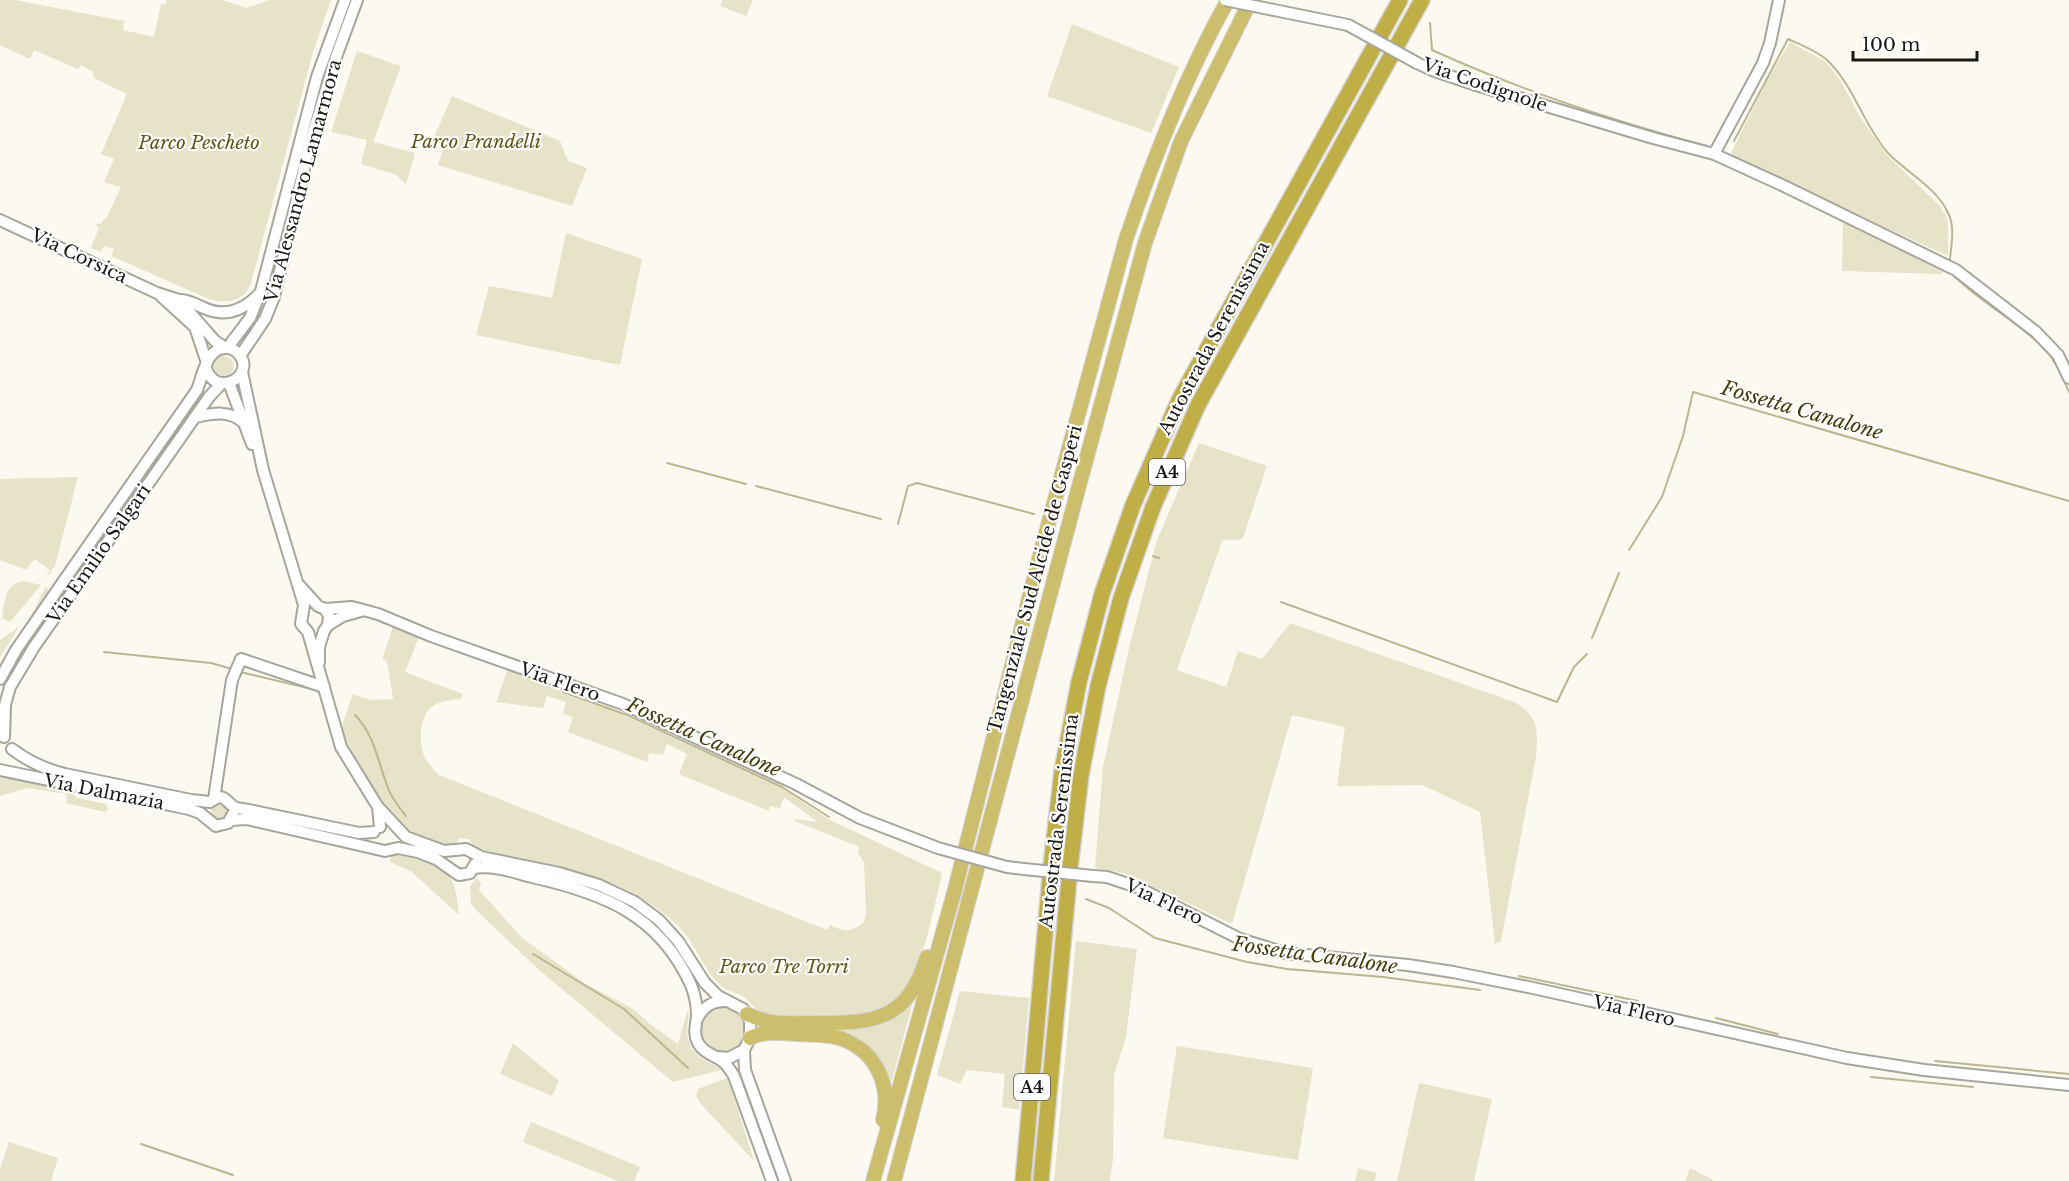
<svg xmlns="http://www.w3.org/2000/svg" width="2069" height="1181" font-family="'Libre Baskerville',serif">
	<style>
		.green { fill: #e7e3c9 }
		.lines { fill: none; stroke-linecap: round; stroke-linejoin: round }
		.stream { stroke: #bcb690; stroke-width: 2 }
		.tertiary-casing { stroke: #a7a69d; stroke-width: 14 }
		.secondary-casing { stroke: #a7a69d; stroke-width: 14 }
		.trunk-casing { stroke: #d6d5d5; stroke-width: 16 }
		.motorway-casing { stroke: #d6d5d5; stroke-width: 18 }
		.tertiary { stroke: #fff; stroke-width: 10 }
		.secondary { stroke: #fff; stroke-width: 10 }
		.trunk { stroke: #ccbe6c; stroke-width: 14 }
		.motorway { stroke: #c0ae47; stroke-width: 15 }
		.tertiary-bridge-casing { stroke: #a7a69d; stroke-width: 14; stroke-linecap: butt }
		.tertiary-bridge { stroke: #fff; stroke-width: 10 }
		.labels { text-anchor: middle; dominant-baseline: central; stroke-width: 4.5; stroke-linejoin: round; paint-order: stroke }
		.shield { fill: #fff; stroke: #5e5d5b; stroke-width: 1.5 }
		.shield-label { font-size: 16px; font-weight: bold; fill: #191815 }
		.street-label { font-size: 18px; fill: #191815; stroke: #fff }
		.park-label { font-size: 18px; font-style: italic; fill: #5d5313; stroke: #fff }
		.water-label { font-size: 20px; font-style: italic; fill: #443c0c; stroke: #fff }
	</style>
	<rect width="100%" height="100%" fill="#fbf9f0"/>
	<path class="green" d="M0 0H15L124 21 123 30 154 37 161 4H166L167 0H222L247 8 269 0H331L313 52 251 283C244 302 227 304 209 299L111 256 114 249 104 246 101 252 91 248 99 228 96 226 98 223 101 224 104 219H106L121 187 104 182 114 159 101 154 127 94 94 78 93 72 81 65 78 69 34 50 30 59 0 45Z
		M723 0H753L746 16 720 6Z
		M1072 24 1179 67 1151 133 1047 96Z
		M1790 42 1826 62 1839 78 1860 117 1886 154 1940 206 1947 218 1948 226V256L1736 159 1731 153 1769 77Z
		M357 51 401 66 373 142 415 153 406 185 397 175 361 164 367 140 331 132Z
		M452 96 560 141 568 161 587 168 572 206 438 165 443 149 431 144Z
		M1843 221 1943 270 1942 274 1842 271Z
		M566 233 642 259 620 365 476 335 489 286 552 298Z
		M214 366a10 10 0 1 1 20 0a10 10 0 1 1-20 0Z
		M1199 443 1267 466 1243 538C1237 542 1229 538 1222 541L1177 670 1226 687 1238 651 1262 659 1290 623 1514 702C1539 715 1538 732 1536 757L1501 941 1495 944 1480 812 1422 785 1337 786 1345 727 1292 715 1232 924 1124 873 1095 868 1103 767 1129 648 1157 540Z
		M78 477 55 566 47 577H46L50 570 36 560H34L26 570 0 560V479Z
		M23 581 41 585 10 622 2 618C5 602 4 584 23 581Z
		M46 586 50 593 0 669V665L32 614Z
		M19 627 0 657V640Z
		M393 627 419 637 405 672 463 694 461 699C451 700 438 701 430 708 420 717 419 740 423 753 426 762 433 769 439 775L827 930 830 925C844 932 851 933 864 922L866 913 864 862 858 853 859 847 795 821V819L818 822 784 797 780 808 770 806 769 811 679 774 687 754 667 744 663 755 649 753 647 762 568 732 573 717 563 714 566 702 547 696 543 708 496 702 508 669 564 690V694L616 712 768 781 785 790 828 819 942 873C935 903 923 967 905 990 896 1002 883 1008 870 1014L770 1017C758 1014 754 1005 745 998 738 992 728 992 721 986 703 970 695 940 675 923 620 872 555 866 484 854L475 849 469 839 459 838 455 846C397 850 362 772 341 729L353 694 370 700 393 699 387 661 382 659Z
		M0 778 15 779 63 787 78 798 106 804 108 809 105 812 66 803 67 794 28 788 0 796Z
		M211 812a9 9 0 1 1 18 0a9 9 0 1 1-18 0Z
		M396 853C406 852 414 856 424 859 454 871 456 885 459 915L412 872 390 862 391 856Z
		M477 878 481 883 479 890 522 938 586 984 633 1009 650 1024 678 1044 687 1012H689C687 1029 684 1046 700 1057 707 1062 715 1065 721 1070L673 1082 538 969 476 910 471 903 470 886Z
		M1076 941 1137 949 1126 1037 1114 1075 1113 1159 1110 1181H1054Z
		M960 991 1029 998 1019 1110 1002 1107 1005 1074 967 1070 960 1084 937 1075Z
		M914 998 890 1088 875 1056 794 1028 870 1027 892 1018Z
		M701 1029a22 22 0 1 1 44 0a22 22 0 1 1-44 0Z
		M513 1043 559 1081 552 1096 500 1074Z
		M1177 1046 1313 1068 1298 1160 1163 1138Z
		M727 1078 731 1088 754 1161 701 1104 696 1096 698 1089Z
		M1419 1083 1492 1099 1474 1181H1397Z
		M531 1122 640 1167 634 1181H618L523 1142Z
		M9 1142 58 1158 51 1181H0V1169Z
		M1358 1168 1377 1173 1374 1181H1355Z
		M1690 1168 1715 1181H1685Z"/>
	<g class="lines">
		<path class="stream" d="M1430 23 1432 50C1520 90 1613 121 1707 146
			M1734 141 1788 39C1801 45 1818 51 1828 61 1854 86 1864 126 1888 153 1907 173 1938 188 1949 215 1955 228 1951 246 1950 260
			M1954 276C1981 302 2014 320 2041 345 2054 357 2062 376 2069 392
			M667 463 746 484
			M756 486 881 519
			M898 524 908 486 917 483 1034 514
			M1629 550 1662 497 1683 436 1693 392 2069 501
			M1153 556 1159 558
			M1281 602 1557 702 1574 667 1587 654
			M1592 638 1619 573
			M104 652 211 663 232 669
			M240 672 316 690
			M563 692 627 715 782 787 829 817
			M355 715C375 735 378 763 388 788 392 799 399 807 406 816
			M1086 899 1109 908 1155 938 1247 962 1287 969 1383 977 1480 990
			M533 954 624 1009 688 1068
			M1519 976 1638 1001
			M1716 1018 1778 1034
			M1935 1061 2069 1074
			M1871 1077 1973 1087
			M141 1144 233 1175"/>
		<defs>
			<path id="tertiary" d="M1274 10 1348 25
				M1417 63 1432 70 1476 85 1653 138 1714 154 1784 186 1956 270 2036 332 2058 355 2069 378
				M1714 154 1763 63 1770 43 1779 0
				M325 609 352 607 378 614 431 636 623 704 796 784 860 818 938 848
				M328 625 343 616 361 611
				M214 799 232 680 241 659 324 687
				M1007 867 1024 869
				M1093 876 1107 877 1137 887 1240 939 1285 953 1408 965 1453 972 1533 988 1847 1058 1924 1070 2069 1085"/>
			<path id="secondary" d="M0 220 157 293 179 300 215 341 224 347
				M161 296 195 327 207 363
				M182 300C190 301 197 305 204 308 226 318 244 310 259 294
				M230 348 231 343 250 318 261 291 317 77 345 0
				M240 356 265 319 274 297 310 143 336 57 357 0
				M242 372 263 470 304 605 301 624 308 632 341 747 378 807 406 837 444 851 466 849 481 857 559 873 599 885 635 902 659 920 678 941 705 983 718 996 743 1009 750 1020V1038L744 1050 729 1058 717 1057
				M229 383 252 444
				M196 417C214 413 230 410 244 423
				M299 585 318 606 325 609 329 616 328 625 324 631 319 647V662
				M0 679 16 650 65 579 197 390C203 375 207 346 227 348 231 348 236 351 239 354 257 376 215 399 206 368
				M4 737 5 705 10 687 34 647 209 397 222 383
				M12 749C29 762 44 769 65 774L191 800 210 802C224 792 224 800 233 806 236 809 245 809 249 810L359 833 374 832
				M0 770 189 809 200 813 216 826 228 823 233 814
				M378 807 380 827
				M231 820 247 819 385 851 398 848 418 852 436 859 459 875 470 873 475 864
				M474 868C493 865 513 872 532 877 603 893 659 914 691 985 695 995 697 1005 697 1016 696 1026 693 1033 698 1043 703 1052 711 1054 719 1059 726 1063 730 1069 734 1076L772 1181
				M697 1019C704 1006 712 1001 726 1001
				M744 1050 745 1070 785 1181"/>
			<path id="trunk" d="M747 1014C773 1026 788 1023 815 1023 875 1023 907 1021 927 957
				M750 1038C763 1031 782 1033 796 1034 813 1035 832 1034 847 1041 878 1055 891 1088 883 1120
				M873 1181 954 893 1041 551 1126 239C1153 159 1187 73 1228 0
				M894 1181 1079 486 1145 243 1181 141 1251 0"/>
			<path id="motorway" d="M1023 1181 1051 866 1062 771 1079 682 1102 594 1133 505 1179 400 1400 0
				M1041 1181 1070 868 1081 775 1098 686 1121 598 1153 507 1198 405 1422 0"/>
		</defs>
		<use href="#tertiary" class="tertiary-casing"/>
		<use href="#secondary" class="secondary-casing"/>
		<use href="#trunk" class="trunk-casing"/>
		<use href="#motorway" class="motorway-casing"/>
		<use href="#tertiary" class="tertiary"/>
		<use href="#secondary" class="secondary"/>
		<use href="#trunk" class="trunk"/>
		<use href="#motorway" class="motorway"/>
		<defs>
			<path id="tertiary-bridge" d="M1225 0 1274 10
				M1348 25 1417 63
				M938 848 1007 867
				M1024 869 1093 876"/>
		</defs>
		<use href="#tertiary-bridge" class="tertiary-bridge-casing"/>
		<use href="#tertiary-bridge" class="tertiary-bridge"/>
	</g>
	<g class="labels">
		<g class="shield">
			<rect x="1149" y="459" width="36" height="26" rx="4.5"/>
			<rect x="1014" y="1074" width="36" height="26" rx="4.5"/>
		</g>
		<g class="shield-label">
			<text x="1167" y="472">A4</text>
			<text x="1032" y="1087">A4</text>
		</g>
		<g class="street-label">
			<text transform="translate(1485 85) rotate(19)">Via Codignole</text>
			<text transform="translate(303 181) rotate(-75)">Via Alessandro Lamarmora</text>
			<text transform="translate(79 256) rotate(25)">Via Corsica</text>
			<text transform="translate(1214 338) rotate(-62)">Autostrada Serenissima</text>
			<text transform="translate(99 554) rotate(-55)">Via Emilio Salgari</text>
			<text transform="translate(1035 579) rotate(-75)">Tangenziale Sud Alcide de Gasperi</text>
			<text transform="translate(560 682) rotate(19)">Via Flero</text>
			<text transform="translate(104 792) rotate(11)">Via Dalmazia</text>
			<text transform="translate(1059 821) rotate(-83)">Autostrada Serenissima</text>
			<text transform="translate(1164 902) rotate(25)">Via Flero</text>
			<text transform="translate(1634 1011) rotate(13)">Via Flero</text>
		</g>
		<g class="park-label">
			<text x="476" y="142">Parco Prandelli</text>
			<text x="199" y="143">Parco Pescheto</text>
			<text x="784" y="967">Parco Tre Torri</text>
		</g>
		<g class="water-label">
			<text transform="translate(1802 410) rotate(16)">Fossetta Canalone</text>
			<text transform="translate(704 737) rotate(24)">Fossetta Canalone</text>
			<text transform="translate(1315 955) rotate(8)">Fossetta Canalone</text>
		</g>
	</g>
	<path d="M1853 51v9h124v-9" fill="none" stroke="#191815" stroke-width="3"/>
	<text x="1862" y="51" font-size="18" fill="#191815" stroke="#ffffff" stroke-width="4.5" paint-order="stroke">100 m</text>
</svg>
